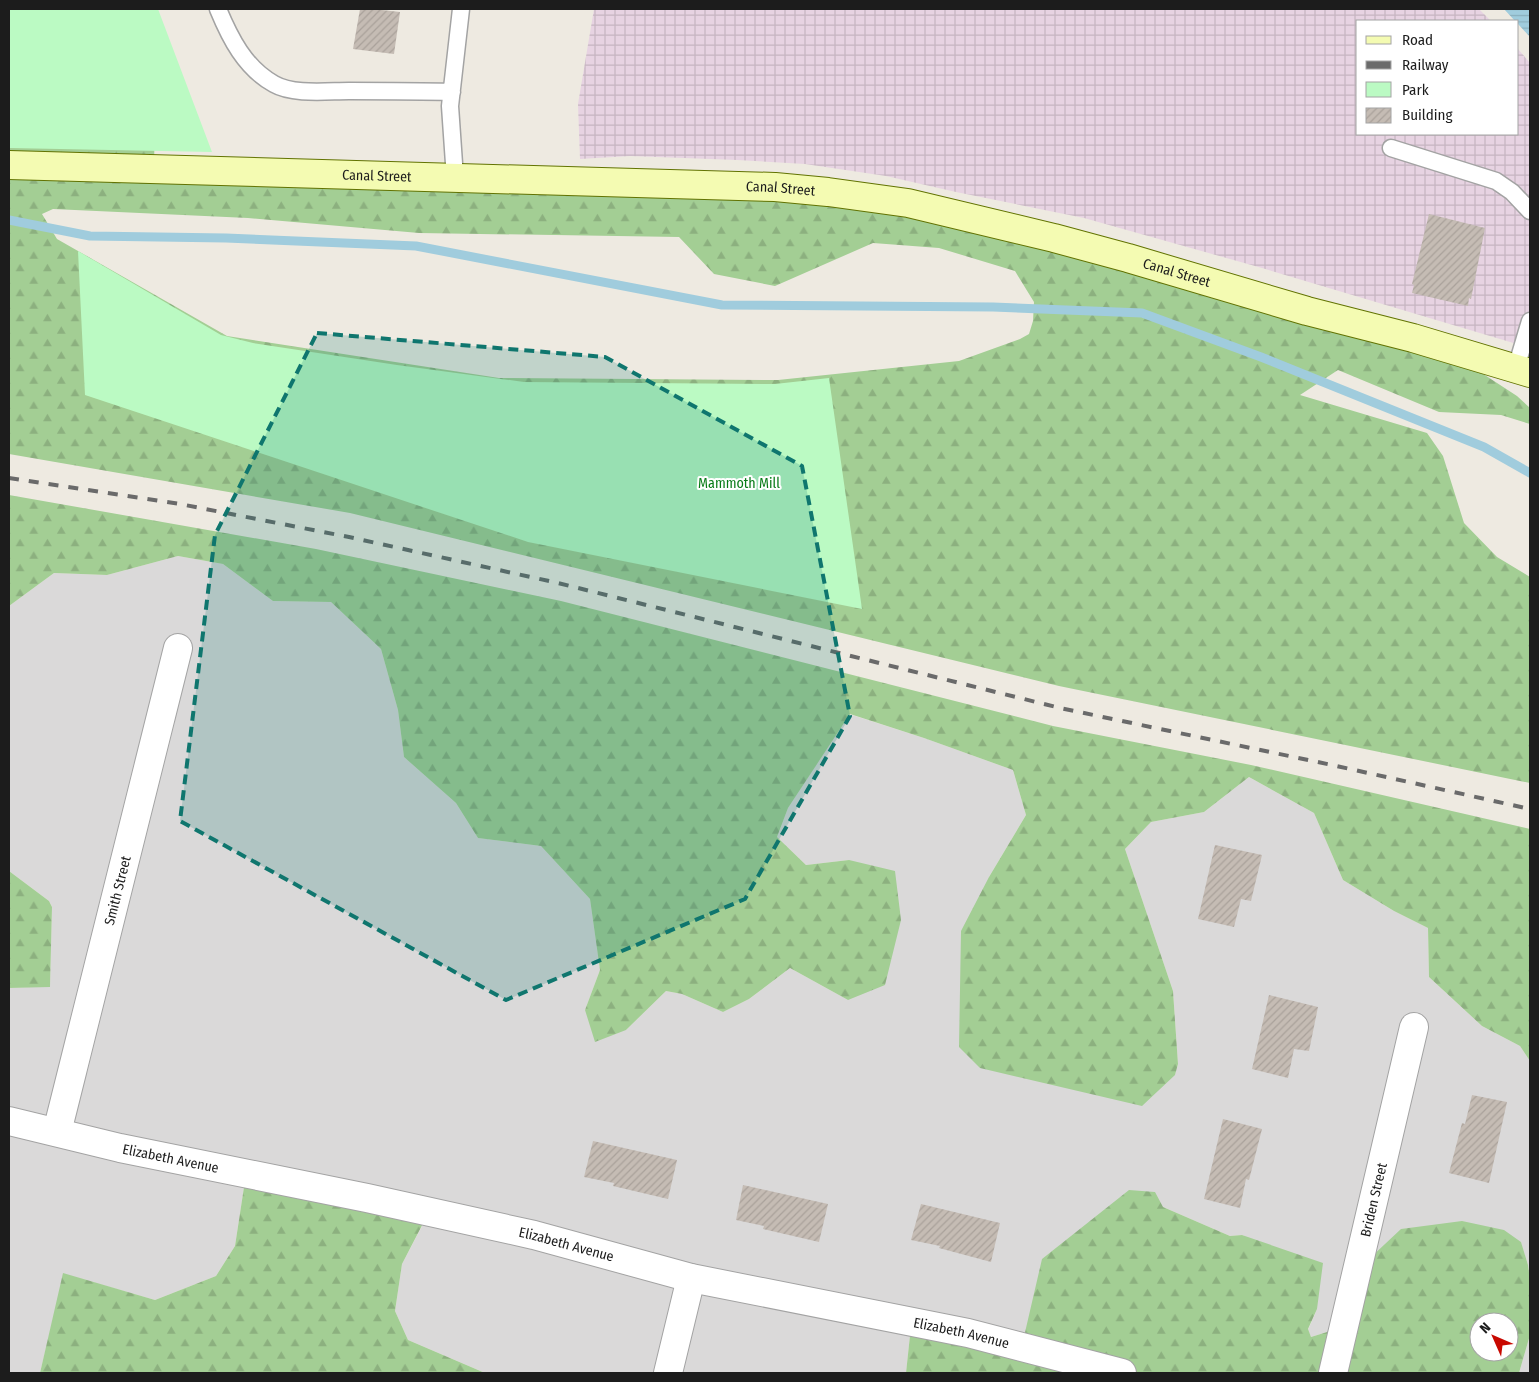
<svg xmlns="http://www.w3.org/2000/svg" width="1539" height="1382" font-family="'Fira Sans Condensed',sans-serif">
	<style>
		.residential { fill: #dad9d9 }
		.industrial { fill: url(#industrial-grid) }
		.forest { fill: url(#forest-firs); fill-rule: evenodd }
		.park { fill: #bbfac3 }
		.water { fill: url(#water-rules) }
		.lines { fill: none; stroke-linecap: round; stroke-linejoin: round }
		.stream { stroke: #a0ccdd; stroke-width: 9 }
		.building { fill: url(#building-hatch) }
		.lane-casing { stroke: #a3a3a3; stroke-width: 19 }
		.street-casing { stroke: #a3a3a3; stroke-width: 30 }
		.secondary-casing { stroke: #627302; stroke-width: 30 }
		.lane { stroke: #fff; stroke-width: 16 }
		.street { stroke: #fff; stroke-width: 28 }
		.secondary { stroke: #f4fbb2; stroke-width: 28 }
		.rail { stroke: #6a6a6a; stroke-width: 4; stroke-dasharray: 10 10; stroke-linecap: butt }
		.marked { fill: #0f766e; fill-opacity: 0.2; stroke: #0f766e; stroke-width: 4; stroke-dasharray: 10 6; stroke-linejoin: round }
		.labels { text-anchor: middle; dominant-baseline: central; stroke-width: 4; stroke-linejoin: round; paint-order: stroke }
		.street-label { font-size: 14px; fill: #1c1c1c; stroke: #fff }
		.park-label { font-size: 14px; fill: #087b17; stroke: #fff }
	</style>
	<defs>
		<pattern id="industrial-grid" width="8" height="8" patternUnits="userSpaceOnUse" patternTransform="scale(1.25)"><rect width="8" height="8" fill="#e7d3e2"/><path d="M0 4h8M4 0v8" fill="none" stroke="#c6b5c1"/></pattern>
		<pattern id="forest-firs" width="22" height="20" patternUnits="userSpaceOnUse" patternTransform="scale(1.25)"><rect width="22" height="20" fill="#a3ce94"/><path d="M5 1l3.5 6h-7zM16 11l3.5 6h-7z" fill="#8cb07f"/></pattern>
		<pattern id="water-rules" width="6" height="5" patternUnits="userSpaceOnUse" patternTransform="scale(1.25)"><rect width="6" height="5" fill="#a0ccdd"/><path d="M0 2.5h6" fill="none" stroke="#89afbd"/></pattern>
		<pattern id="building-hatch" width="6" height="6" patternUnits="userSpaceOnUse" patternTransform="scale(1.25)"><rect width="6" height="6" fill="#c5bcb4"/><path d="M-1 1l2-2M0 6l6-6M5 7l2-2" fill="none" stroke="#a9a19a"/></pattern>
	</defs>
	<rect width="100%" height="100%" fill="#eeeae1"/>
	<path class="residential" d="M178 556 223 564 273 601 331 602 381 649 398 710 404 757 456 803 478 838 541 846 590 899 600 970 585 1010 626 1030 666 991 682 994 723 1012 749 999 790 968 848 1000 849 860 806 865 777 837 788 808 849 714 924 738 1013 770 1026 815 989 877 1175 1075 1178 1064 1173 991 1125 849 1151 822 1204 812 1249 777 1314 813 1343 880 1394 911 1428 928 1429 977 1482 1026 1520 1046 1530 1061V1280L1528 1265 1521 1243 1347 1316 1327 1332 1311 1337 1308 1330 1317 1309 1243 1235 1230 1236 1163 1207 1023 1341 911 1326 906 1373H485L408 1340 395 1311 402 1264 430 1211 246 1174 235 1246 216 1276 155 1300 64 1274 40 1373H9V988L50 986 52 907 49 901 9 871V606L54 573 107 575Z
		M1530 1335V1373H1519Z"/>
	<path class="industrial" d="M594 9H1479L1491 21H1358V134H1518V49L1530 63V348L1262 268 1084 218 956 192 886 176 805 164 737 160 630 156 580 159 578 104Z"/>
	<path class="forest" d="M9 9 155 90 154 176 903 205 1474 368 1517 396 1530 408V424L1501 415 1439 412 1338 370 1300 395 1427 433 1443 456 1464 523 1497 557 1530 577V783L1059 686 350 513 9 454ZM53 209 248 218 419 233 679 237 714 274 775 286 873 243 939 248 1015 271 1034 302 1033 321 1029 334 1020 339 959 361 778 380 499 378 227 336 57 239 42 214Z
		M9 495 316 549 561 601 1053 726 1251 765 1530 829V1061L1520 1046 1482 1026 1429 977 1428 928 1394 911 1343 880 1314 813 1249 777 1204 812 1151 822 1125 849 1173 991 1178 1064 1175 1075 1142 1106 980 1068 959 1047 961 931 989 877 1026 815 1013 770 924 738 850 714 788 808 777 837 806 865 849 860 895 871 901 920 885 985 848 1000 790 968 749 999 723 1012 682 994 666 991 626 1030 595 1042 585 1010 600 970 590 899 541 846 478 838 456 803 404 757 398 710 381 649 331 602 273 601 223 564 178 556 107 575 54 573 9 606Z
		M9 871 49 901 52 907 50 987 9 988Z
		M246 1174 430 1210 402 1264 395 1311 408 1340 485 1373H40L63 1273 155 1300 216 1276 235 1246Z
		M1129 1190 1155 1192 1163 1207 1230 1236 1242 1235 1323 1263 1317 1309 1308 1329 1311 1337 1327 1332 1347 1316 1369 1259 1401 1229 1462 1221 1504 1230 1521 1242 1528 1265 1530 1280V1335L1519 1373H906L911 1326 1023 1341 1042 1259ZM1479 1322H1509V1352H1479Z"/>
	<path class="park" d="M9 9H158L212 152 9 148Z
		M78 251 221 335 253 343 397 365 524 382 775 384 829 378 862 609 528 542 85 395Z"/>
	<path class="water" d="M1504 9H1530V37L1518 24V21H1515Z"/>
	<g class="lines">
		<path class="stream" d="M9 220 90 236 226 238 416 246 722 305 993 307 1142 313 1261 357 1484 447 1530 473"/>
	</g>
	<path class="building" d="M360 9H373L400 12 394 54 353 49Z
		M1429 214 1485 228 1471 299 1469 298 1468 306 1412 293 1414 285 1412 284Z
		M1215 845 1262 855 1251 901 1241 899 1234 927 1198 919Z
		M1269 995 1318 1007 1309 1051 1294 1049 1288 1078 1252 1069Z
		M1472 1095 1507 1102 1489 1183 1449 1173 1462 1123 1465 1124Z
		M1223 1119 1262 1129 1249 1180 1246 1179 1240 1208 1204 1199Z
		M593 1141 677 1160 668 1199 613 1186 614 1183 584 1177Z
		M743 1185 828 1204 819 1242 763 1229 764 1226 736 1220Z
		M921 1204 1000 1223 991 1262 939 1248 940 1246 911 1240Z"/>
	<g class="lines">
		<defs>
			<path id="lane" d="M218 9C230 38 245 68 274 84 293 95 327 91 349 91 383 91 418 91 452 92
				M1391 148 1496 181 1512 192 1530 211
				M455 178 450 106 461 9
				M1516 368 1530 321"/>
			<g id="street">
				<path id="s1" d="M9 1121 120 1148 367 1198 534 1235 691 1278 968 1333 1122 1373"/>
				<path id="s2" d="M57 1132 178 648"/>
				<path d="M668 1373 691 1278"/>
				<path id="s3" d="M1333 1373 1414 1027"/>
			</g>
			<g id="secondary">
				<path id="s4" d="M9 165 775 187 828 192 908 203 1054 238 1128 258 1307 311 1413 338 1530 373"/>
			</g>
		</defs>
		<use href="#lane" class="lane-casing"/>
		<use href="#street" class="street-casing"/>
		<use href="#secondary" class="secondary-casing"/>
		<use href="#lane" class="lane"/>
		<use href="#street" class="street"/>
		<use href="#secondary" class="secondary"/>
		<path class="rail" d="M9 478 180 504 349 537 558 583 1060 708 1332 765 1530 809"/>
	</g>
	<path class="marked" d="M317 333 605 357 802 466 850 716 745 899 506 1000 180 821 215 535Z"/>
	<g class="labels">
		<g class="street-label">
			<text stroke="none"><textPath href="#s4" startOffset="368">Canal Street</textPath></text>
			<text stroke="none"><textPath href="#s4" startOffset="772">Canal Street</textPath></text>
			<text stroke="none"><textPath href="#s4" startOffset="1178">Canal Street</textPath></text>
			<text stroke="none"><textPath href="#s2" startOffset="249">Smith Street</textPath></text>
			<text stroke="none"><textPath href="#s1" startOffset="166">Elizabeth Avenue</textPath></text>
			<text stroke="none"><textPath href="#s3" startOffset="178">Briden Street</textPath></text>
			<text stroke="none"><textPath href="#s1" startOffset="571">Elizabeth Avenue</textPath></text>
			<text stroke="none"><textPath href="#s1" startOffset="976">Elizabeth Avenue</textPath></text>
		</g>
		<g class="park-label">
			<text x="739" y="483">Mammoth Mill</text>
		</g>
	</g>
	<rect width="1539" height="1382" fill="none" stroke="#1c1c1c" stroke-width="20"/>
	<rect x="1356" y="20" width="162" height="115" fill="#ffffff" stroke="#a4a4a4"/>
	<rect x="1366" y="36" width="25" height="8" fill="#f4fbb2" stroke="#a4a4a4"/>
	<text x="1402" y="45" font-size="15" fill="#1c1c1c">Road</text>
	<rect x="1366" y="61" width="25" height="8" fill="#6a6a6a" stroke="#a4a4a4"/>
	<text x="1402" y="70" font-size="15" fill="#1c1c1c">Railway</text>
	<rect x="1366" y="82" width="25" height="15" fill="#bbfac3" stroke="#a4a4a4"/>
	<text x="1402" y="95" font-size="15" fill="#1c1c1c">Park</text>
	<rect x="1366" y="108" width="25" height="15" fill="url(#building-hatch)" stroke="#a4a4a4"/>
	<text x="1402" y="120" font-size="15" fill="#1c1c1c">Building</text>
	<g transform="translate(1494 1337) rotate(315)"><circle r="24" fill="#ffffff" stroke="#a4a4a4"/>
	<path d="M0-4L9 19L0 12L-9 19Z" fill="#c80800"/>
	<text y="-8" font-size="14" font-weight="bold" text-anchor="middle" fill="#1c1c1c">N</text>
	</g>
</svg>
